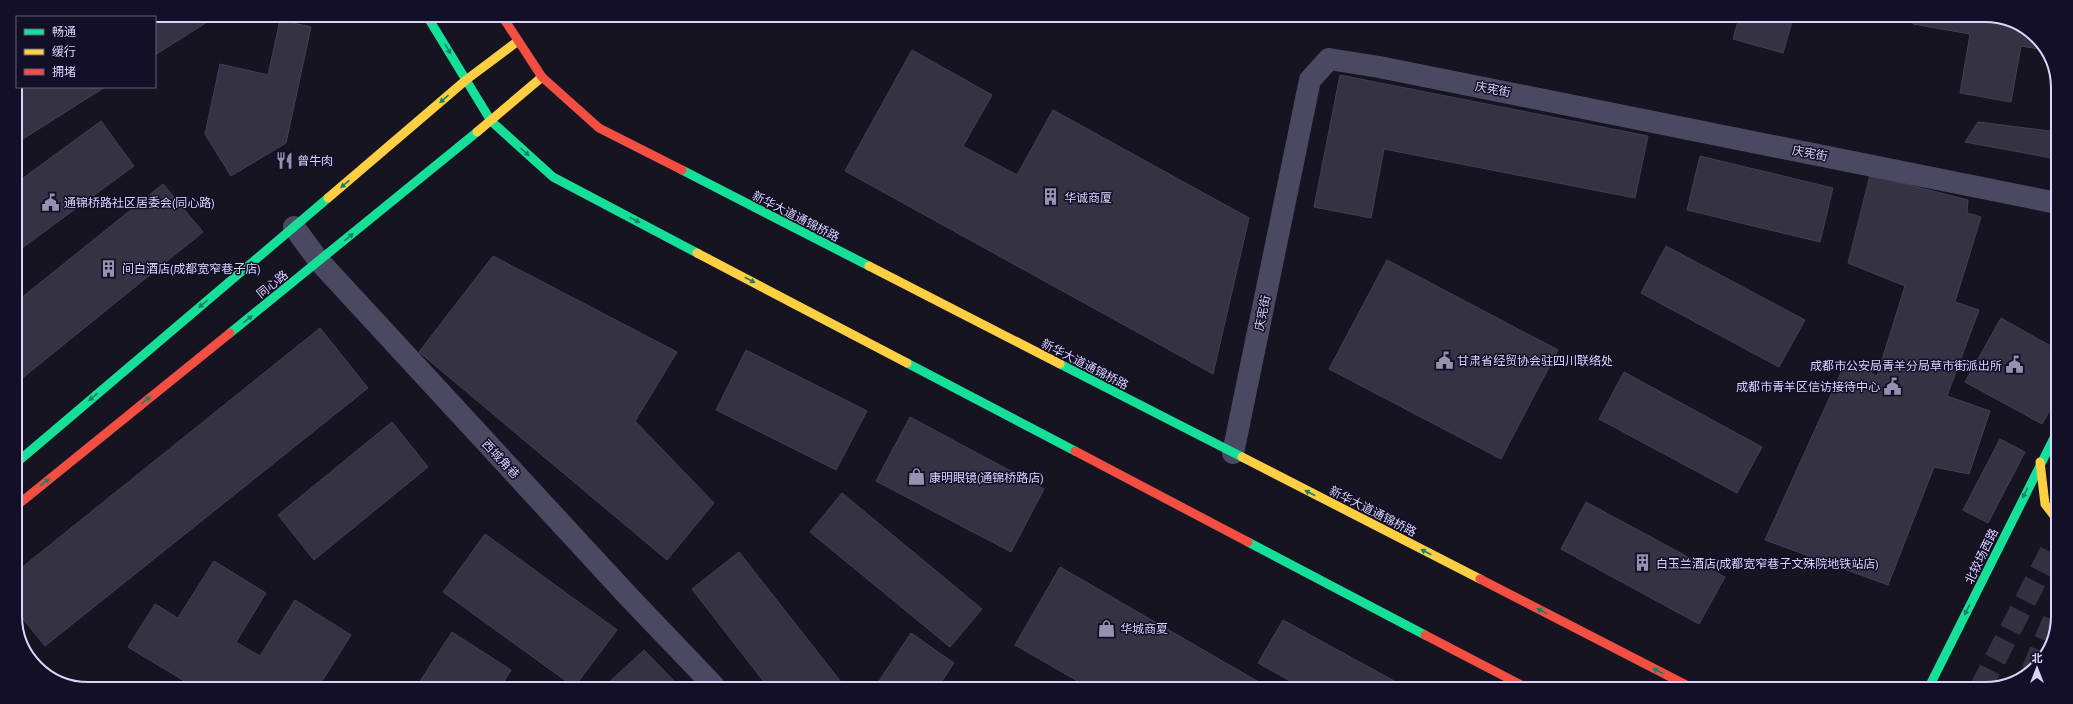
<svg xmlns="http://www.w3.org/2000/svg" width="2073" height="704" font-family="'PT Sans','Noto Sans SC',sans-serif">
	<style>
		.building { fill: #343243; stroke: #433f54 }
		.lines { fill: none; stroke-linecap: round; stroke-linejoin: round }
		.primary-tunnel { stroke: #333142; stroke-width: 22; stroke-dasharray: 22 11; stroke-linecap: butt }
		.street { stroke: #4a4962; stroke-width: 22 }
		.fast { stroke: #16e098; stroke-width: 9 }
		.slow { stroke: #ffcf43; stroke-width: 9 }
		.jam { stroke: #f24e42; stroke-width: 9 }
		.oneway { fill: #158265 }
		.labels { text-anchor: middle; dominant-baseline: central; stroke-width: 3; stroke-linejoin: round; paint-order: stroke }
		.street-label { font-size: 12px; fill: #d9d4ff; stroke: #130f26 }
		.poi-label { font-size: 12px; fill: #d9d4ff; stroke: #130f26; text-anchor: start }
		.rim { fill: none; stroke: #d9d4ff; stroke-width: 2 }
	</style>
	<rect width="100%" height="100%" fill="#161421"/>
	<path class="building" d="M88 15H214L215 17 155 55V17H78Z
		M1739 18H1793L1783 53 1733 39Z
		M1914 19H2008L2043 43 2045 50 2021 46 2011 102 1960 93 1970 34 1913 24Z
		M280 20 311 27 286 143 231 176 205 134 220 64 268 75Z
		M912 50 992 95 963 146 1017 175 1053 110 1249 218 1213 374 845 171Z
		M1340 75 1648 136 1635 198 1384 149 1371 218 1314 207Z
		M17 79V87H105L15 144V83Z
		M101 121 134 166 15 253V184Z
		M1978 122 2058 132 2057 159 1965 142Z
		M1700 156 1833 188 1820 242 1687 210Z
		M1870 175 1968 200 1967 213 1981 217 1955 302 1979 310 1947 396 1990 411 1969 474 1934 467 1888 585 1765 540 1843 368 1856 365 1877 376 1905 286 1848 263Z
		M163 184 203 232 15 384V303Z
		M1666 246 1805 320 1779 367 1641 293Z
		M493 256 677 352 635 421 714 503 667 560 419 352Z
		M1387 260 1558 350 1501 459 1329 369Z
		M2001 318 2056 349V400L2042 424 1965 382Z
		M320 328 368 388 45 646 15 609V573Z
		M746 350 867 411 836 470 716 410Z
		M1624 372 1762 447 1737 493 1599 419Z
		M910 417 1044 489 1011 552 876 481Z
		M392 422 428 467 314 560 278 515Z
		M2000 439 2025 452 1988 523 1963 510Z
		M842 493 982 609 950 647 810 532Z
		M1586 502 1725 577 1699 624 1561 549Z
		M485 534 617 630 575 686H573L443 592Z
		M739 552 845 687H768L692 589Z
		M214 561 266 593 236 642 260 656 295 600 351 635 319 686 191 685 128 647 155 604 178 618Z
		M1060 567 1269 688 1088 687 1015 645Z
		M1283 620 1407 688H1303L1258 663Z
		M452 632 511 670 501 686H417Z
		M911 633 954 663 938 687H875Z
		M25 647 48 673 30 661Z
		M644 650 679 686H605Z"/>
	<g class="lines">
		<path class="primary-tunnel" d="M2032 671 2054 619
			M1980 689 2055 543"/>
		<path class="street" d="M294 227 319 261 628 596 714 686
			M1233 453 1310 80 1329 59 1379 67 2057 203"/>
		<path class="fast" d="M427 16 491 121 553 177 697 253
			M682 170 869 266
			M230 333 477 132
			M907 363 1075 451
			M1060 364 1242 457
			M15 464 328 198
			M1248 542 1425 635
			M1928 689 2056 434"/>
		<path class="slow" d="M477 132 542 77
			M328 198 466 80 518 41
			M697 253 907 363
			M869 266 1060 364
			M1242 457 1480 579
			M2040 462 2045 504 2055 517"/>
		<path class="jam" d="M502 16 542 77 599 128 682 170
			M1075 451 1248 542
			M15 507 230 333
			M1480 579 1692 688
			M1425 635 1527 688"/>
	</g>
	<defs><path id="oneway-solid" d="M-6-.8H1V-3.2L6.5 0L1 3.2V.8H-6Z"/></defs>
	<g class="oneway">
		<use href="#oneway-solid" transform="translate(448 49) rotate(59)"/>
		<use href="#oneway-solid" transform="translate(444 99) rotate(140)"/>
		<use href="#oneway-solid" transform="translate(525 152) rotate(42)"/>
		<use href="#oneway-solid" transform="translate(345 184) rotate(140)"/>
		<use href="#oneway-solid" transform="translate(635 220) rotate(28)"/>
		<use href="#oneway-solid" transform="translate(349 237) rotate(-39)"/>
		<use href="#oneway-solid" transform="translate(750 280) rotate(28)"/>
		<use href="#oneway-solid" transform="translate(203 304) rotate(140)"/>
		<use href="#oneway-solid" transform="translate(248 319) rotate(-39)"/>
		<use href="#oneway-solid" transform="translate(93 397) rotate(140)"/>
		<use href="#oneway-solid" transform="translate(146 400) rotate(-39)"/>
		<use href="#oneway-solid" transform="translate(45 482) rotate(-39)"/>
		<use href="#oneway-solid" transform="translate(1310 493) rotate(-153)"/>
		<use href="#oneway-solid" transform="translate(2025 493) rotate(116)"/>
		<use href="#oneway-solid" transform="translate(1426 552) rotate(-153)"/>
		<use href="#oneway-solid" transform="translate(1967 610) rotate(116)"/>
		<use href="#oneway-solid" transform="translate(1542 611) rotate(-153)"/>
		<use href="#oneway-solid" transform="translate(1658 671) rotate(-153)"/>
	</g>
	<defs>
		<symbol id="restaurant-bare" viewBox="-9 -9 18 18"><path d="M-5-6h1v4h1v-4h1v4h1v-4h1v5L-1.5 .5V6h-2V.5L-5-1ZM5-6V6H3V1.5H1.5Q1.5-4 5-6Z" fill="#9591b1" stroke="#130f26" stroke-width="2.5" paint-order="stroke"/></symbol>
		<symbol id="building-bare" viewBox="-9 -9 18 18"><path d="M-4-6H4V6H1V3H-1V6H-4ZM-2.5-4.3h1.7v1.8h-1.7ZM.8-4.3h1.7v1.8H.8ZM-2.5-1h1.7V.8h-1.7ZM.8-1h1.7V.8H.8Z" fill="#9591b1" stroke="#130f26" stroke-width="2.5" paint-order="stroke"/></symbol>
		<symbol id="civic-bare" viewBox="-9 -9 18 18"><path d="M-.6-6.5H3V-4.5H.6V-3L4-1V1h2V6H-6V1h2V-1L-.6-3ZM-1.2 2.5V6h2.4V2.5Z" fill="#9591b1" stroke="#130f26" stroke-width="2.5" paint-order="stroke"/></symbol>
		<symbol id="shop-bare" viewBox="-9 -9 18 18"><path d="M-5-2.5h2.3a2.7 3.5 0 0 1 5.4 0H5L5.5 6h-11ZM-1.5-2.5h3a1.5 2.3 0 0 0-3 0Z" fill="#9591b1" stroke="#130f26" stroke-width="2.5" paint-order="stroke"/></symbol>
	</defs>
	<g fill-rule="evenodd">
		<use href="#restaurant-bare" x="272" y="148" width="25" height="25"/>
		<use href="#building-bare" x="1038" y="184" width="25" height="25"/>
		<use href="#civic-bare" x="38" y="190" width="25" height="25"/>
		<use href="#building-bare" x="96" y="256" width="25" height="25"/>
		<use href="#civic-bare" x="1432" y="348" width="25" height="25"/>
		<use href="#civic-bare" x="2002" y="352" width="25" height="25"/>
		<use href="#civic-bare" x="1880" y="374" width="25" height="25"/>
		<use href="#shop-bare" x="904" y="464" width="25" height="25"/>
		<use href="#building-bare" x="1630" y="550" width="25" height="25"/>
		<use href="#shop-bare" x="1094" y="616" width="25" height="25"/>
	</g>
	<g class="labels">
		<g class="street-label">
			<text transform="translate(1493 89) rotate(11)">庆宪街</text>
			<text transform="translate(1810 153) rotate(11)">庆宪街</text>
			<text transform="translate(796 216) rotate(27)">新华大道通锦桥路</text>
			<text transform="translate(272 284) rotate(-39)">同心路</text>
			<text transform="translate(1262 313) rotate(-78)">庆宪街</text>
			<text transform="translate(1085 364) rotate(27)">新华大道通锦桥路</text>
			<text transform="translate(501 459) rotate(47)">西城角巷</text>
			<text transform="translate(1373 511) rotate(27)">新华大道通锦桥路</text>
			<text transform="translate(1981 556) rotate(-64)">北较场西路</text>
		</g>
		<g class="poi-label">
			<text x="297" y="160">曾牛肉</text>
			<text x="1064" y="197">华诚商厦</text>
			<text x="64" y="202">通锦桥路社区居委会(同心路)</text>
			<text x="122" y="268">间白酒店(成都宽窄巷子店)</text>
			<text x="1457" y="360">甘肃省经贸协会驻四川联络处</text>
			<text x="2002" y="365" text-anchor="end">成都市公安局青羊分局草市街派出所</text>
			<text x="1880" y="386" text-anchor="end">成都市青羊区信访接待中心</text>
			<text x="929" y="477">康明眼镜(通锦桥路店)</text>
			<text x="1656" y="563">白玉兰酒店(成都宽窄巷子文殊院地铁站店)</text>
			<text x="1120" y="628">华城商夏</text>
		</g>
	</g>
	<path d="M0 0H2073V704H0ZM88 22H1985A66 66 0 0 1 2051 88V616A66 66 0 0 1 1985 682H88A66 66 0 0 1 22 616V88A66 66 0 0 1 88 22Z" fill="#130f26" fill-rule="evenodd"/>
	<path class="rim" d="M88 22H1985A66 66 0 0 1 2051 88V616A66 66 0 0 1 1985 682H88A66 66 0 0 1 22 616V88A66 66 0 0 1 88 22Z"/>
	<rect x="16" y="16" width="140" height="72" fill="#130f26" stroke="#625e7d"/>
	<rect x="24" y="29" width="20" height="6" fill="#16e098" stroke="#625e7d"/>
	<text x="52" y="36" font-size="12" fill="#d9d4ff">畅通</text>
	<rect x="24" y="49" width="20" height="6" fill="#ffcf43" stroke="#625e7d"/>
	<text x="52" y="56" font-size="12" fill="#d9d4ff">缓行</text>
	<rect x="24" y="69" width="20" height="6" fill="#f24e42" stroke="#625e7d"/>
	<text x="52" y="76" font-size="12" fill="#d9d4ff">拥堵</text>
	<g transform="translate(2037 668)" stroke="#130f26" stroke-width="3" paint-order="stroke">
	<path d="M0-3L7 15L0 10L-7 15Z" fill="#d9d4ff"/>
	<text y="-6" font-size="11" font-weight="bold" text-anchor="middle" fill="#d9d4ff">北</text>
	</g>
</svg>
